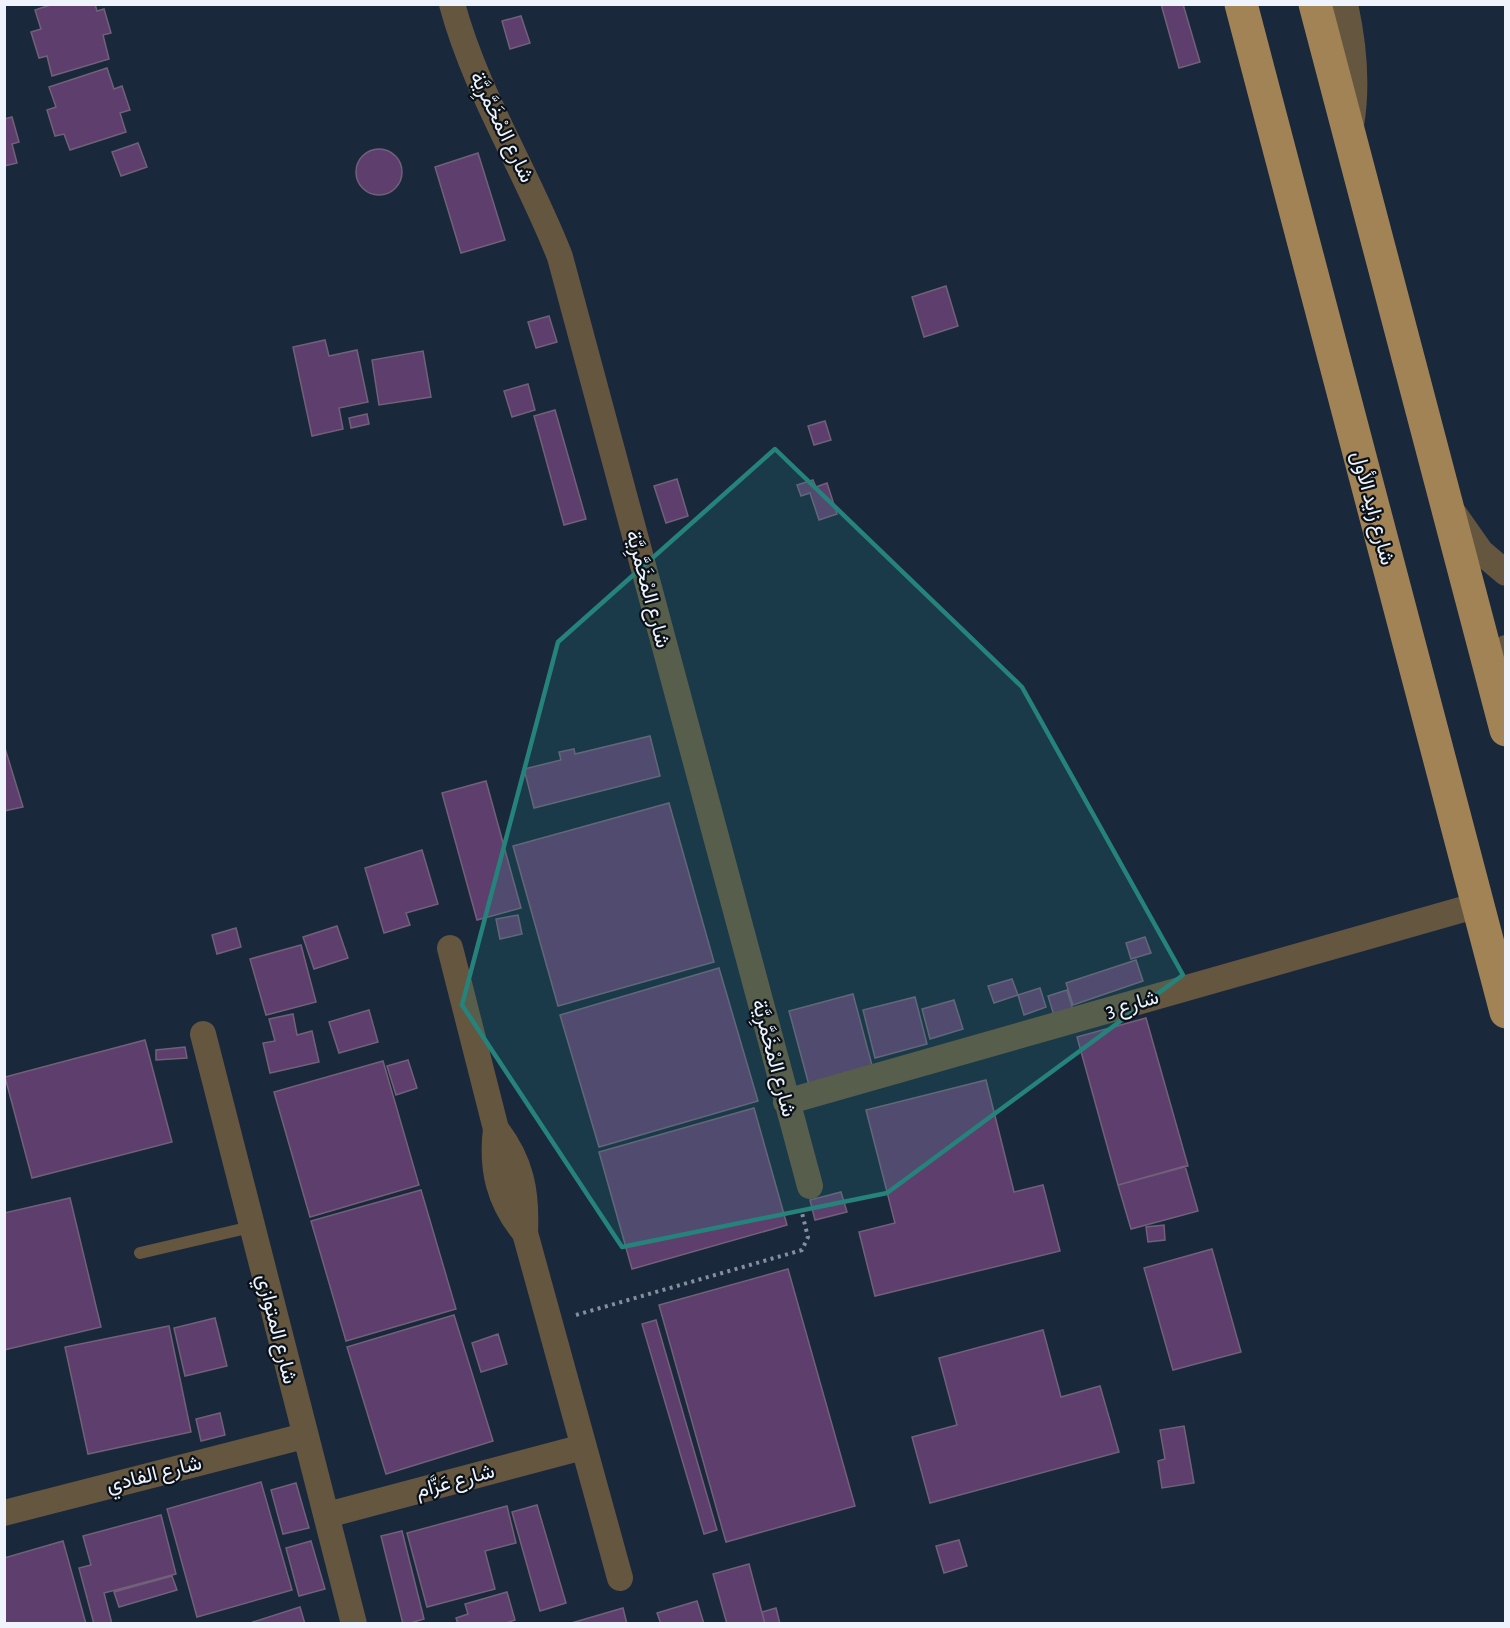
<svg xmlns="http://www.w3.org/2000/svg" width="1510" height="1628" font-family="'Alegreya Sans',Vazirmatn,sans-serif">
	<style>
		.building { fill: #5e3e6d; stroke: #706178; stroke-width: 1.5 }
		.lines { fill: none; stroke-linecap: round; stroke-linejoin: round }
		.path { stroke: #858f9d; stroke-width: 4; stroke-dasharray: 3 4.5; stroke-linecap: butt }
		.service { stroke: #655640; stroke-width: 12 }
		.minor { stroke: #655640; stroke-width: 26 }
		.primary { stroke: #a18355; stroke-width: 33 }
		.marked { fill: #25837c; fill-opacity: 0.2; stroke: #25837c; stroke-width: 4.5; stroke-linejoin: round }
		.labels { text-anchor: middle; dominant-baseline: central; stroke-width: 4.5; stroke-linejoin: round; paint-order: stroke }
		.street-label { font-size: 21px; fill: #eff4fc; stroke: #0a1119 }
	</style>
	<rect width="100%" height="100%" fill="#1a283c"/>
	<path class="building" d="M53 4H95L97 11 104 9 111 33 103 35 109 59 52 76 47 56 39 58 31 32 41 29 35 10Z
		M1161 4H1183L1200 62 1179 68Z
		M521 16 530 43 510 49 502 21Z
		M107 68 114 89 122 86 130 110 120 113 126 132 70 150 64 134 55 136 47 110 56 107 49 87Z
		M12 117 19 142 12 144 17 163 4 166V119Z
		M138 143 147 167 121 176 112 152Z
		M356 172a23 23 0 1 1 46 0a23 23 0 1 1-46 0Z
		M478 153 505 240 461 253 435 167Z
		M946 286 958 326 924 337 912 297Z
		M549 316 557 342 536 348 528 322Z
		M325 340 329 356 357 350 368 402 339 408 343 429 312 436 293 347Z
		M423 351 431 397 379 405 372 360Z
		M528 384 535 410 512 417 504 391Z
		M555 410 586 519 564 525 534 416Z
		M367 414 369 424 351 428 349 418Z
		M825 421 831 440 814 445 808 426Z
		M677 479 688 516 666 523 654 486Z
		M813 480 816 487 827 483 837 514 819 520 810 493 801 496 797 485Z
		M650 736 660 776 534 808 524 769 561 760 559 752 574 749 575 754Z
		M4 745 23 807 4 811Z
		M486 781 521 908 477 920 442 793Z
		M669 803 714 962 558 1006 513 846Z
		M422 850 438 904 406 913 410 925 384 933 365 868Z
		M518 915 522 934 500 939 496 919Z
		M337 926 348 958 314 969 303 937Z
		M236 928 241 947 217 954 212 935Z
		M1145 937 1151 953 1131 959 1126 943Z
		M301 945 316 1002 266 1015 250 959Z
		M1136 960 1143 981 1073 1005 1066 983Z
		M719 968 758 1101 599 1147 560 1015Z
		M1012 979 1018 995 994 1003 988 986Z
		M1040 988 1046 1007 1024 1015 1018 995Z
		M1067 990 1075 1017 1056 1022 1048 996Z
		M853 994 873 1069 809 1085 789 1011Z
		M915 997 927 1044 875 1058 863 1010Z
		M954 1000 963 1029 930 1039 922 1009Z
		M369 1010 378 1042 339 1053 329 1022Z
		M293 1014 297 1035 312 1031 319 1062 270 1073 263 1043 275 1041 269 1019Z
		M1146 1018 1188 1166 1118 1185 1077 1037Z
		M145 1040 172 1142 32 1178 5 1077Z
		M185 1047 187 1058 156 1060V1050Z
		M408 1060 417 1088 396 1095 387 1066Z
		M383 1061 419 1185 310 1217 274 1092Z
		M986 1080 1014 1192 1043 1185 1060 1251 875 1296 859 1232 895 1223 866 1110Z
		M754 1108 787 1225 632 1269 599 1152Z
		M1185 1166 1198 1211 1131 1229 1118 1185Z
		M421 1190 456 1309 346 1341 311 1221Z
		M841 1192 847 1212 815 1220 810 1200Z
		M70 1198 101 1327 4 1350V1213Z
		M1164 1225 1165 1240 1148 1242 1146 1227Z
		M1212 1249 1241 1352 1173 1370 1144 1268Z
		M788 1269 855 1506 726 1542 659 1305Z
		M454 1315 493 1441 386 1474 347 1347Z
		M215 1318 227 1366 185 1376 174 1328Z
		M656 1320 717 1530 704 1534 642 1324Z
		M169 1326 191 1432 88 1454 65 1347Z
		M1043 1330 1061 1397 1100 1386 1119 1452 930 1503 912 1437 957 1425 939 1358Z
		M498 1334 507 1364 481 1372 472 1343Z
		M220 1413 225 1435 201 1441 196 1419Z
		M1184 1426 1194 1483 1162 1488 1158 1461 1165 1459 1160 1430Z
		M261 1482 292 1590 197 1617 167 1509Z
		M296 1483 309 1528 283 1534 271 1490Z
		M537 1505 566 1603 540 1611 512 1512Z
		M507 1506 516 1543 485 1551 495 1589 427 1607 407 1533Z
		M161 1515 176 1574 104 1593 112 1624H94L79 1568 91 1565 83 1536Z
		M402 1531 424 1619 407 1624H403L381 1536Z
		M959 1540 967 1566 944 1573 936 1546Z
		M63 1541 86 1624H4V1558Z
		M311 1541 325 1589 299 1596 286 1548Z
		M749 1564 765 1624H727L713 1574Z
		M172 1576 177 1590 119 1607 114 1592Z
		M507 1592 515 1620 503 1624H458L456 1618 468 1614 465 1604Z
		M697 1601 704 1624H661L657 1613Z
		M300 1607 305 1624H247Z
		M623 1608 627 1624H568Z
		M776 1608 780 1624H765L762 1612Z"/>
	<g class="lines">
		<path class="path" d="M576 1315 802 1250 808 1237 802 1213"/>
		<path class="service" d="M140 1253 251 1227"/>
		<path class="minor" d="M452 4C476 93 527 172 560 257L810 1186
			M1345 4C1354 45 1358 84 1351 125
			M1455 515 1481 552 1506 573
			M1494 681 1506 648
			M450 948 496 1129C491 1169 499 1202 525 1233
			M203 1034 354 1624
			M786 1102 1478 905
			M496 1129C521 1161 527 1192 525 1233L620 1578
			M4 1513 304 1436
			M327 1515 583 1447"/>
		<path class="primary" d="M1241 4 1506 1012
			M1315 4 1506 730"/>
	</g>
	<path class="marked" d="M775 449 1022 687 1183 975 887 1193 622 1247 462 1005 558 642Z"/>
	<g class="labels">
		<g class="street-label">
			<text transform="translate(502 127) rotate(64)">شارع المْخَمَّرِيَّة</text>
			<text transform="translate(1373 508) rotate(75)">شارع زايد الأول</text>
			<text transform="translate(648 589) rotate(75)">شارع المْخَمَّرِيَّة</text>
			<text transform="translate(1132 1004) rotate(-16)">شارع 3</text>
			<text transform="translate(774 1058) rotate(75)">شارع المْخَمَّرِيَّة</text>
			<text transform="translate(277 1329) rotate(76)">شارع المتوازي</text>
			<text transform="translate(154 1474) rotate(-14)">شارع الفادي</text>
			<text transform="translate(455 1481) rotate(-15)">شارع عَزَّام</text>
		</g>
	</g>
	<rect width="1510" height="1628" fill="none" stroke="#eff4fc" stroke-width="12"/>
</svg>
